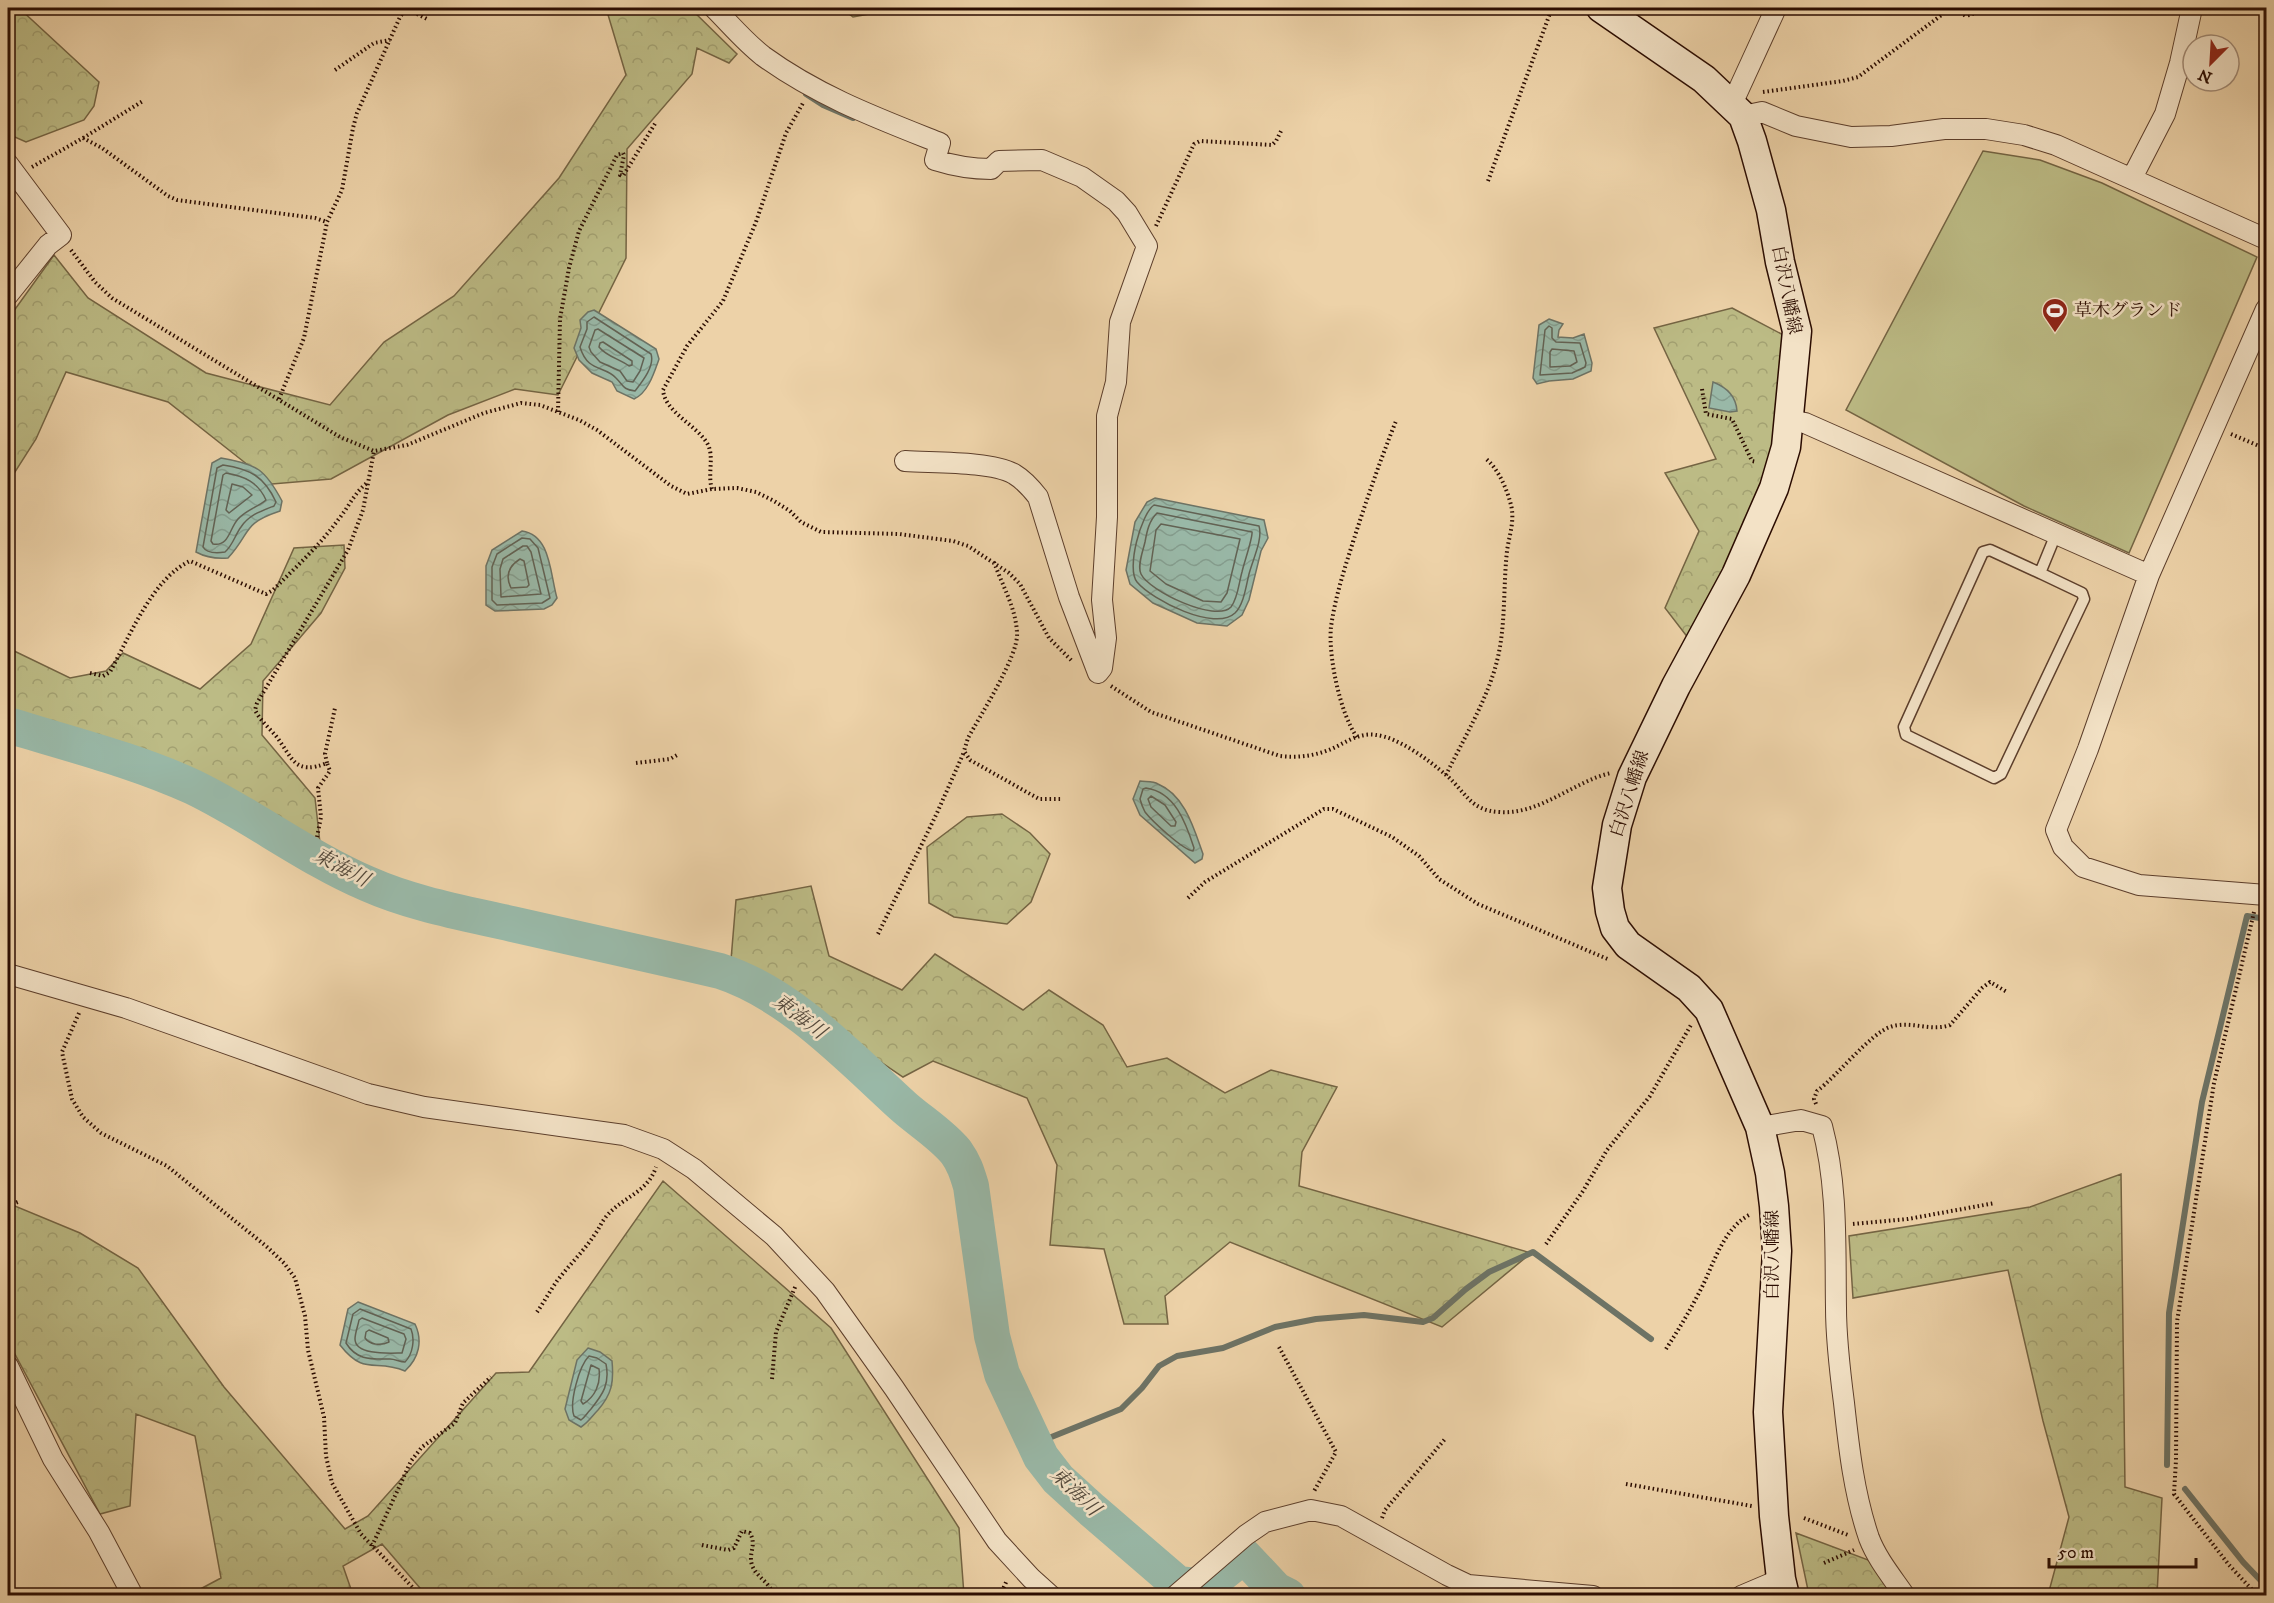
<svg xmlns="http://www.w3.org/2000/svg" width="2274" height="1603" font-family="'IM FELL DW Pica','Noto Serif JP',serif">
	<style>
		.green { fill: #bcbb85; stroke: #746443; stroke-width: 1.5 }
		.forest { fill: url(#forest-crowns); stroke: #746443; stroke-width: 1.5 }
		.water { fill: url(#water-waves); stroke: #6d7365; stroke-width: 1.5 }
		.lines { fill: none; stroke-linecap: round; stroke-linejoin: round }
		.shore { stroke: #626254; stroke-width: 1.5 }
		.stream { stroke: #6d7365; stroke-width: 6 }
		.river { stroke: #99b8a7; stroke-width: 36 }
		.lane-casing { stroke: #5c3e2b; stroke-width: 13 }
		.street-casing { stroke: #5c3e2b; stroke-width: 22 }
		.secondary-casing { stroke: #2b0c01; stroke-width: 31 }
		.path { stroke: #2b0c01; stroke-width: 4; stroke-dasharray: 1.5 3; stroke-linecap: butt }
		.lane { stroke: #f3e2c6; stroke-width: 10 }
		.street { stroke: #f3e2c6; stroke-width: 20 }
		.secondary { stroke: #f3e2c6; stroke-width: 28 }
		.labels { text-anchor: middle; dominant-baseline: central; stroke-width: 5; stroke-linejoin: round; paint-order: stroke }
		.street-label { font-size: 18px; fill: #2b0c01; stroke: #f3e2c6 }
		.poi-label { font-size: 18px; fill: #2b0c01; stroke: #f3e2c6; text-anchor: start }
		.water-label { font-size: 20px; font-style: italic; fill: #52483b; stroke: #f3e2c6 }
	</style>
	<defs>
		<pattern id="forest-crowns" width="20" height="18" patternUnits="userSpaceOnUse" patternTransform="scale(1.5)"><rect width="20" height="18" fill="#bcbb85"/><path d="M2 6a3 3 0 1 1 6 0M12 15a3 3 0 1 1 6 0" fill="none" stroke="#a2a071"/></pattern>
		<pattern id="water-waves" width="16" height="10" patternUnits="userSpaceOnUse" patternTransform="scale(1.5)"><rect width="16" height="10" fill="#99b8a7"/><path d="M0 5q4-4 8 0t8 0" fill="none" stroke="#849d8e"/></pattern>
	</defs>
	<rect width="100%" height="100%" fill="#edd2a8"/>
	<filter id="stains"><feTurbulence type="fractalNoise" baseFrequency=".00333" numOctaves="4"/><feColorMatrix values="0 0 0 0 .2 0 0 0 0 .09 0 0 0 0 .02 0 0 0 .5 -.17"/></filter>
	<radialGradient id="worn" r=".72"><stop offset=".6" stop-color="#630" stop-opacity="0"/><stop offset="1" stop-color="#630" stop-opacity=".3"/></radialGradient>
	<path class="green" d="M1983 151 2040 160 2102 183 2257 257 2129 553 2024 506 1846 410Z"/>
	<path class="forest" d="M8 8H19L99 82 94 106 84 120 26 142 8 134Z
		M606 8H690L737 54 729 63 697 48 692 74 627 149 626 258 558 395 515 389 448 415 331 479 272 484 168 402 66 372 36 439 8 483V319L54 255 88 298 206 373 330 405 384 342 454 296 559 178 626 75Z
		M841 8H902L853 17Z
		M1732 308 1789 338 1778 446 1692 643 1665 608 1699 531 1665 473 1716 459 1654 328Z
		M344 545 345 568 321 613 263 681 262 735 315 798 321 852C274 822 226 789 173 768 120 747 63 731 8 715V648L70 678 106 671 123 653 200 689 251 644 294 548Z
		M1002 814 1030 833 1050 854 1031 902 1007 924 954 917 929 903 927 847 967 817Z
		M811 886 829 956 902 990 935 954 1023 1010 1049 990 1103 1025 1127 1067 1167 1058 1225 1093 1271 1070 1337 1087 1302 1152 1299 1186 1531 1253 1442 1327 1230 1242 1165 1296 1168 1324H1124L1104 1249 1050 1245 1057 1165 1027 1098 933 1061 903 1077 731 960 736 900Z
		M2121 1174 2125 1487 2162 1498 2157 1595H2048L2069 1517 2043 1421 2008 1270 1853 1298 1849 1236 2030 1207Z
		M663 1181 831 1328 959 1528 964 1595H426L382 1544 343 1566 353 1595H189L221 1578 195 1436 136 1414 130 1506 100 1514 8 1341V1209L15 1206 80 1233 138 1268 224 1387 345 1529 368 1516 496 1373 529 1372Z
		M1796 1533 1871 1561 1893 1595H1809Z"/>
	<path class="water" d="M594 310 656 349 659 359C654 373 648 393 634 399L617 391 612 382 592 373 579 360 574 348 581 328 580 320 588 312Z
		M1549 319 1563 324 1559 330 1558 337 1573 338 1584 334 1592 363 1591 371 1573 379 1549 381 1537 384 1533 378 1539 325Z
		M1713 382C1726 387 1736 396 1737 411L1730 412 1709 408Z
		M221 458C257 464 265 469 282 501L280 511C241 524 252 532 228 558 216 559 207 558 196 552L212 463Z
		M1155 498 1264 520 1268 538 1261 551 1249 600 1242 615 1227 626 1197 623 1153 603 1130 584 1126 570 1135 522 1147 502Z
		M522 531C551 535 550 574 557 598L552 605 544 609 495 611 486 605V566L492 550Z
		M1140 781C1145 782 1153 781 1158 784 1185 795 1194 829 1203 854L1202 859 1195 863 1140 815 1133 799Z
		M358 1302 415 1324C423 1341 419 1358 405 1371 375 1358 365 1377 340 1345L348 1309Z
		M588 1348 600 1352 612 1361C614 1382 612 1394 598 1410 592 1416 589 1422 581 1427L569 1420 565 1409 577 1360Z"/>
	<g class="lines">
		<path class="shore" d="M594 317 651 354C655 366 642 382 635 391 622 389 624 386 616 378 604 365 588 373 580 347L587 329V322Z
			M1549 326 1552 328V338L1556 342 1580 343 1586 363 1585 367 1572 373 1540 375 1545 330Z
			M598 329 644 358 640 371 633 382 627 381 620 371 600 362 591 352 589 347 595 330Z
			M600 343 603 342 632 361V365L629 366C620 359 607 357 599 347Z
			M1552 349 1574 351 1577 362 1570 366 1550 367V352Z
			M223 465C250 469 264 476 276 502L274 506C261 511 249 515 241 527 235 535 233 545 225 552 218 553 207 554 203 547L217 468Z
			M226 473C244 476 258 482 266 500 258 507 246 510 238 519 229 529 229 547 213 544L211 541 223 475Z
			M232 484 243 487 252 495 229 513 226 510Z
			M1154 505 1259 526C1263 539 1253 559 1249 574 1246 586 1244 604 1235 613 1215 632 1152 600 1137 582 1126 569 1141 514 1154 505Z
			M1157 513 1252 532C1253 537 1244 563 1242 572 1239 582 1238 598 1231 607 1216 623 1149 591 1141 574 1137 566 1143 551 1145 542 1147 531 1149 521 1157 513Z
			M1161 524 1240 539 1227 593 1221 602 1203 601 1166 584 1150 571 1156 530Z
			M522 538 530 539 538 548 550 598 542 603 497 605 492 600V567L497 554Z
			M523 546H527L531 552 541 594 501 597 500 569 503 559Z
			M520 559 524 561 529 585 527 587 511 588C505 576 509 566 520 559Z
			M1146 788C1175 792 1186 823 1194 848L1193 851C1183 850 1152 821 1145 812 1143 808 1141 803 1140 799L1143 789Z
			M1151 796 1165 805 1176 822 1175 826H1171L1151 807 1148 799Z
			M360 1309 411 1329C415 1339 413 1354 405 1362 400 1362 395 1359 390 1359 372 1359 357 1361 346 1343L353 1314Z
			M362 1318 404 1334 406 1339 402 1353C392 1353 355 1356 355 1339 355 1333 358 1326 359 1320Z
			M369 1330 388 1338 389 1342C381 1346 370 1345 365 1338L366 1332Z
			M589 1356 597 1358 606 1364C610 1384 603 1394 591 1409 587 1413 585 1417 581 1420L574 1416C569 1403 579 1366 589 1356Z
			M591 1365 599 1369C601 1384 595 1397 583 1404L581 1401Z"/>
		<path class="stream" d="M806 94 823 105 853 118
			M1034 1444 1121 1409 1142 1388 1159 1366 1177 1356 1223 1348 1275 1327 1316 1319 1364 1315 1423 1322 1433 1318 1466 1289 1489 1272 1533 1252 1651 1339
			M2167 1465 2169 1313 2202 1102 2247 916 2266 919
			M2185 1489 2243 1562 2266 1586"/>
		<path class="river" d="M8 725C69 744 134 760 193 787 253 816 307 858 368 884 413 904 464 913 512 924 582 940 651 955 720 971 791 994 850 1058 904 1107 921 1122 941 1134 956 1152 964 1163 967 1173 971 1186L992 1336 1002 1374 1041 1457 1058 1479 1092 1510 1178 1584 1205 1587 1244 1556 1276 1590 1288 1596"/>
		<defs>
			<path id="lane" d="M2040 573 2082 593 2084 599 2001 774 1994 778 1906 735 1904 727 1983 552 1990 550 2040 573 2056 534"/>
			<path id="street" d="M714 8C730 24 745 42 763 56 818 96 877 118 940 143L935 160C954 166 971 169 991 169L999 161 1042 160 1082 177 1116 201 1127 213 1147 246 1120 322 1116 382 1107 416V517L1102 600 1106 638 1102 668 1098 673 1069 597 1038 497C1031 488 1024 480 1014 474 991 461 933 463 905 461
				M1732 104 1776 8
				M1743 116 1762 112 1796 126 1851 137 1891 136 1944 129H1986L2024 135 2056 145 2266 239
				M8 164 61 235 48 245 8 295
				M2132 178 2165 114 2180 63 2192 8
				M2266 309 2149 575 2088 749 2056 830 2063 847 2083 867 2139 885 2266 895
				M1790 420 1805 423 2149 575
				M8 974 126 1008 368 1094 424 1107 624 1135 663 1149 694 1169 774 1236 825 1291 894 1388 997 1541 1031 1578 1051 1596
				M1760 1127 1801 1120 1822 1126C1838 1186 1835 1246 1836 1308 1836 1340 1840 1372 1844 1403 1849 1449 1854 1494 1869 1538 1877 1559 1892 1577 1905 1596
				M8 1366 53 1459 99 1532 133 1596
				M1175 1596 1246 1535 1265 1522 1311 1510 1341 1516 1447 1575 1468 1585 1593 1596
				M1741 1596 1781 1579"/>
			<path id="secondary" d="M1601 8 1704 79 1743 116 1752 141 1771 210 1780 262 1797 331 1786 447 1774 488 1736 575 1676 686 1632 777 1617 825 1607 888 1610 911 1615 928 1628 945 1689 988 1709 1010 1760 1127 1770 1173 1774 1206 1777 1251 1768 1412 1774 1516 1781 1579 1785 1596"/>
		</defs>
		<use href="#lane" class="lane-casing"/>
		<use href="#street" class="street-casing"/>
		<use href="#secondary" class="secondary-casing"/>
		<path class="path" d="M405 8 427 19
			M1952 8 1966 16 1992 8
			M335 70 374 43 390 40
			M1763 92 1843 81 1858 77 1951 8
			M83 138 143 101
			M32 167 83 138 102 148 168 196 177 200 315 218 327 222
			M1488 181 1552 8
			M1156 226 1194 144 1200 141 1272 145 1276 141 1281 131
			M71 250 95 282 112 298 340 437 374 451 407 445 484 413 521 403 540 405 579 420 597 430 671 486 687 494 712 489 737 488 756 492 774 501 790 511 801 522 821 532 899 534 953 541 968 546 1009 573 1020 584 1049 638 1072 661
			M1702 389 1706 414 1732 419 1752 461 1757 462
			M279 399 304 338 327 222 342 190 353 128 357 113 400 17 405 10
			M558 412 560 319 569 268 579 231 617 155 623 153 624 155 620 175 623 176 656 122
			M2231 434 2266 449
			M712 489C707 474 715 456 707 443 695 424 665 412 663 390L687 346 723 301 756 222 786 133 803 103
			M8 498 13 494
			M994 562C1002 585 1016 608 1017 633 1019 655 980 716 968 738L964 751 970 760 1039 799H1063
			M90 673 103 676 110 672C130 636 152 579 190 561L266 594 273 590C295 568 319 546 338 520 348 508 355 492 367 483
			M1111 686 1151 712 1280 756C1297 758 1313 756 1329 750 1344 744 1358 732 1376 735 1398 737 1430 761 1446 775 1466 792 1470 811 1500 812 1540 815 1574 781 1611 773
			M1357 737C1340 714 1328 655 1331 627 1335 598 1344 570 1353 542 1366 501 1380 461 1396 421
			M327 763 325 754 335 708
			M636 763 670 759 677 755
			M1446 775C1463 740 1488 698 1497 661 1506 625 1503 588 1507 551 1509 536 1515 521 1511 505 1507 489 1498 468 1485 458
			M317 837 321 817 318 788 330 771 327 763C294 776 293 758 276 736 269 728 260 720 255 710L257 703 348 550 363 510 374 451
			M1188 898 1205 882 1324 809H1333L1392 837 1419 856 1439 879 1478 904 1610 960
			M2254 912 2214 1083 2177 1322 2176 1460 2174 1494 2229 1565 2258 1596
			M878 934 937 813 964 752
			M79 1013 62 1052 72 1099 83 1117 101 1133 167 1166 266 1246 284 1263 295 1278 305 1316 308 1350 324 1417 326 1456 332 1483 361 1534 421 1596
			M1816 1104 1814 1099 1817 1091C1837 1076 1871 1033 1890 1027 1910 1020 1931 1032 1950 1025L1982 988 1990 982 2007 992
			M8 1206 20 1201
			M1853 1224 1908 1219 1995 1203
			M1546 1244 1583 1191 1607 1150 1650 1096 1691 1025
			M537 1312C544 1302 550 1291 557 1281 569 1265 584 1251 595 1234 599 1229 601 1223 605 1218 621 1197 647 1194 656 1167
			M1279 1347 1336 1452 1313 1493
			M1666 1349C1679 1329 1691 1309 1702 1287 1714 1263 1724 1227 1751 1214
			M772 1379 776 1332 796 1285
			M1626 1484 1752 1506
			M1382 1518 1385 1510 1445 1439
			M1804 1518 1848 1535
			M702 1545 728 1550 734 1548 742 1531 750 1533C757 1546 748 1553 752 1565 756 1577 770 1582 774 1596
			M372 1546 411 1461 422 1447 455 1423 463 1403 491 1377
			M1824 1563 1854 1550
			M1000 1596 1007 1580"/>
		<use href="#lane" class="lane"/>
		<use href="#street" class="street"/>
		<use href="#secondary" class="secondary"/>
	</g>
	<defs>
		<symbol id="stadium-pin" viewBox="-11 -11 22 30"><path d="M0 17L-7.5 6A9.5 9.5 0 1 1 7.5 6Z" fill="#8f2418" stroke="#f3e2c6"/><path d="M0-5a6.5 5 0 1 0 0 10a6.5 5 0 1 0 0-10ZM-3.5-1.8h7v3.6h-7Z" fill="#fff"/></symbol>
	</defs>
	<g fill-rule="evenodd">
		<use href="#stadium-pin" x="2040" y="296" width="30" height="40"/>
	</g>
	<g class="labels">
		<g class="street-label">
			<text transform="translate(1786 290) rotate(79)">白沢八幡線</text>
			<text transform="translate(1630 794) rotate(-72)">白沢八幡線</text>
			<text transform="translate(1773 1255) rotate(-90)">白沢八幡線</text>
		</g>
		<g class="poi-label">
			<text x="2074" y="311">草木グランド</text>
		</g>
		<g class="water-label">
			<text transform="translate(341 868) rotate(28)">東海川</text>
			<text transform="translate(799 1017) rotate(37)">東海川</text>
			<text transform="translate(1075 1492) rotate(44)">東海川</text>
		</g>
	</g>
	<rect width="2274" height="1603" fill="none" stroke="#edd2a8" stroke-width="30"/>
	<rect x="9" y="9" width="2256" height="1585" fill="none" stroke="#2b0c01" stroke-width="3"/>
	<rect x="15" y="15" width="2244" height="1573" fill="none" stroke="#2b0c01" stroke-width="1.5"/>
	<g transform="translate(2211 63) rotate(204)"><circle r="28" fill="#f3e2c6" stroke="#a38c77" stroke-width="1.5"/>
	<path d="M0-4.5L10 22L0 15L-10 22Z" fill="#8f2418"/>
	<text y="-9" font-size="16" font-weight="bold" text-anchor="middle" fill="#2b0c01">N</text>
	</g>
	<path d="M2049 1558v9h147v-9" fill="none" stroke="#2b0c01" stroke-width="3"/>
	<text x="2058" y="1558" font-size="18" fill="#2b0c01" stroke="#f3e2c6" stroke-width="4.5" paint-order="stroke">50 m</text>
	<rect width="100%" height="100%" filter="url(#stains)"/>
	<rect width="100%" height="100%" fill="url(#worn)"/>
</svg>
